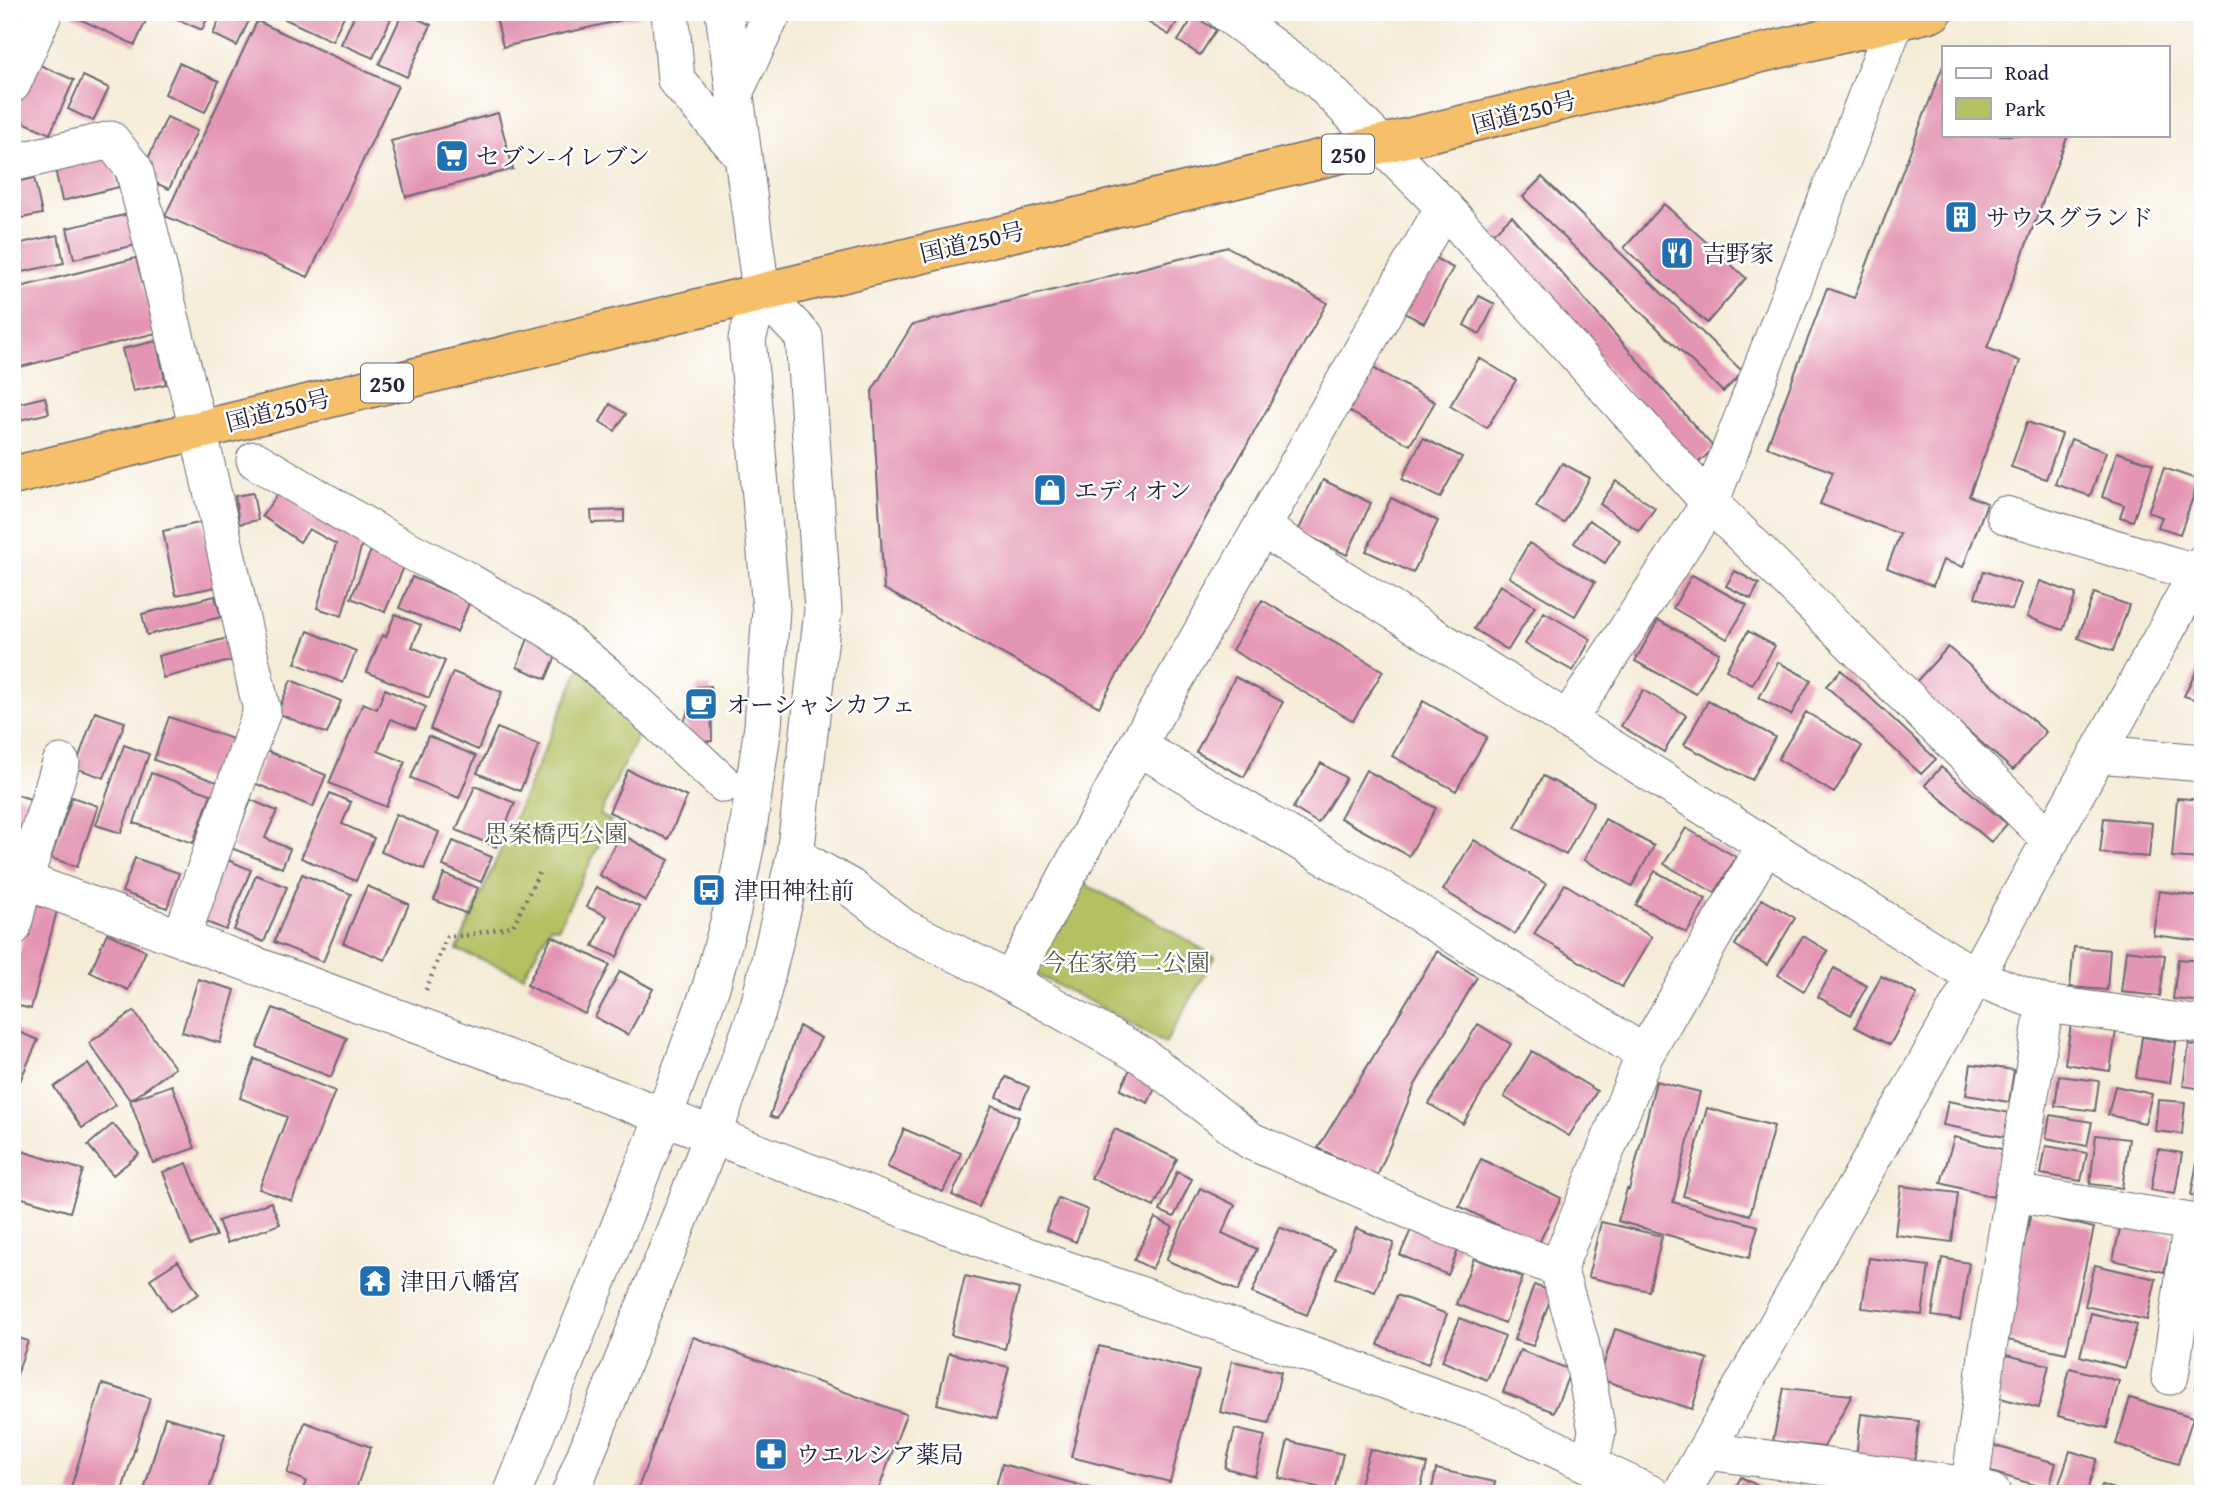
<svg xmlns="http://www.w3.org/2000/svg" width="2215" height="1506" font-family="'Gentium Book Plus','Noto Serif JP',serif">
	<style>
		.green { fill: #b4c062; stroke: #6b714e; stroke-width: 2 }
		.building { fill: #e495b3 }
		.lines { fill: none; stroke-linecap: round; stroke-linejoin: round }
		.minor-casing { stroke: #6c6972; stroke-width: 39 }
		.highway-casing { stroke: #6c6972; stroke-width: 41 }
		.path { stroke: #6c6972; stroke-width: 4.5; stroke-dasharray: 2 5; stroke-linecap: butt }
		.minor { stroke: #fff; stroke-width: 37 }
		.highway { stroke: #f6c06b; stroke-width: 38 }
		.labels { text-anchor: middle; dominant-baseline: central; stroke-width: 5; stroke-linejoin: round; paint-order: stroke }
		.shield { fill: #fff; stroke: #646476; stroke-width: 2 }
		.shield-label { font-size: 23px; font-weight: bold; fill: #22223b }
		.street-label { font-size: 24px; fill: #22223b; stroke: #fff }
		.poi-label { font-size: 24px; fill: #22223b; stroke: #fff; text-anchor: start }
		.park-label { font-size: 24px; fill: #555949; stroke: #fff }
	</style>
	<rect width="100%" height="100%" fill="#fff"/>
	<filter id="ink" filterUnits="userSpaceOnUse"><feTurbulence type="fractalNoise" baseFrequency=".0143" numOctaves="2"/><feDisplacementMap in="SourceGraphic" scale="14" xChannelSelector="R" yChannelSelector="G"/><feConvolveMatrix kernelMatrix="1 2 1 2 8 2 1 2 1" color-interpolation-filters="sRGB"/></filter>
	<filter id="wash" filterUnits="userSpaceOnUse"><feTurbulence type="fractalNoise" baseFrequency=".00686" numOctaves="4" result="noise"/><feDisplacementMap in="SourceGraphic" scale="28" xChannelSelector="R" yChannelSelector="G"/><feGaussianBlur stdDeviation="1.57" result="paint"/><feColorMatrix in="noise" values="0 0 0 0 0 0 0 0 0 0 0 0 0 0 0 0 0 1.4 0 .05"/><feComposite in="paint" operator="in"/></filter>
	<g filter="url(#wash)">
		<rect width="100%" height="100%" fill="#f5ecd8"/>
		<path class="green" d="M580 668 643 723 600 815 611 821 558 928 551 926 523 976 457 950Z
			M1080 882 1153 919 1215 957 1165 1044 1105 1009 1033 973Z"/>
		<g id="blocks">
			<path class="building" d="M75 12H150L135 45 73 16Z
				M177 12H210L202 30 174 18Z
				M223 12H253L237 46 213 34Z
				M270 12H346L332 41Z
				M356 12H394L373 58 341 44Z
				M403 12 431 25 407 77 379 64Z
				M495 12H639L640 16 503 47Z
				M1131 12H1183L1169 35Z
				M1194 16 1216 30 1200 55 1178 41Z
				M257 21 398 86 308 277 165 216Z
				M33 62 74 80 50 134 12 117V107Z
				M179 63 219 81 205 112 165 94Z
				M1944 63V135H2068L1987 348 2020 361 1969 496 1987 503 1963 567 1943 560 1933 586 1887 568 1900 534 1820 504 1833 472 1767 447 1827 288 1854 298Z
				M83 76 109 88 93 121 68 109Z
				M498 113 513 169 406 197 391 141Z
				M167 117 197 131 169 189 140 176Z
				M111 157 119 187 62 201 55 169Z
				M1542 177 1743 372 1723 392 1523 197Z
				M34 178 42 214 12 220V183Z
				M1664 204 1746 278 1707 323 1624 248Z
				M129 214 136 245 74 259 67 228Z
				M1512 216 1714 448 1694 467 1491 235Z
				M58 235 64 263 12 274V245Z
				M1228 247 1327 303 1099 707 884 589 872 391 912 325Z
				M1433 257 1453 268 1424 323 1404 313Z
				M136 258 156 333 12 369V289Z
				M1479 296 1495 304 1480 334 1464 325Z
				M156 341 166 384 133 391 122 349Z
				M1479 358 1516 380 1487 428 1450 406Z
				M1371 367 1435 402 1410 445 1347 410Z
				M45 397 49 413 12 422V405Z
				M610 404 626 414 615 431 600 422Z
				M2027 422 2062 434 2046 479 2011 467Z
				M1423 438 1462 457 1440 498 1402 479Z
				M2071 439 2106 452 2090 496 2055 484Z
				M2117 452 2153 464 2133 521 2120 517 2124 505 2102 497Z
				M1562 463 1590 478 1564 523 1536 507Z
				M2164 468 2199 480 2180 534 2158 527 2162 517 2148 512Z
				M1323 480 1371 503 1347 555 1298 531Z
				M1616 481 1655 508 1639 531 1600 504Z
				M283 487 365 533 342 616 317 608 336 544 309 529 300 542 262 516Z
				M253 493 258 520 239 524 235 496Z
				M1391 498 1438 521 1413 573 1366 551Z
				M624 510V522L592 523 591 511Z
				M1589 520 1620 540 1605 563 1574 543Z
				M203 522 216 587 176 595 163 531Z
				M1529 543 1595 582 1575 616 1509 577Z
				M372 548 406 562 385 612 351 598Z
				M1735 571 1759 584 1751 599 1726 586Z
				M1984 571 2021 584 2012 610 1975 597Z
				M1692 575 1747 605 1727 639 1673 608Z
				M412 577 470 601 457 632 399 608Z
				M2040 581 2076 594 2063 630 2027 617Z
				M1500 585 1535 606 1508 650 1474 629Z
				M2094 593 2129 605 2113 651 2078 638Z
				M215 596 221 617 147 635 142 614Z
				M1262 600 1383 671 1353 721 1232 650Z
				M1544 612 1591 639 1573 671 1525 644Z
				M395 614 421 625 412 647 445 661 429 698 367 672 382 635 386 637Z
				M1658 620 1719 653 1696 694 1635 661Z
				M308 631 356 651 343 683 295 663Z
				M1748 631 1775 646 1752 685 1726 670Z
				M529 636 559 649 546 679 517 667Z
				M228 638 234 660 163 678 158 656Z
				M1948 647 2046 732 2013 770 1914 684Z
				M2203 658V702L2184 696Z
				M1778 662 1811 680 1791 715 1759 698Z
				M1841 670 1936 759 1921 774 1826 686Z
				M453 672 502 692 478 750 430 729Z
				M1235 677 1283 702 1244 777 1196 752Z
				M291 680 341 701 327 734 277 713Z
				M711 686 712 741 698 742 684 722 697 687Z
				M385 689 426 707 416 729 391 719 378 751 405 762 386 807 329 783 363 703 377 709Z
				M1643 690 1686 715 1664 752 1621 726Z
				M1423 701 1487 737 1456 791 1392 756Z
				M1708 701 1775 737 1752 780 1684 745Z
				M95 712 125 722 104 778 75 768Z
				M1806 712 1862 746 1834 793 1778 759Z
				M169 717 233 739 217 782 154 760Z
				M497 728 539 745 520 791 477 773Z
				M428 736 476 756 459 798 411 778Z
				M124 745 149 754 121 833 96 825Z
				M267 751 326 775 313 807 254 783Z
				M1321 763 1346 778 1318 823 1293 808Z
				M1941 767 2007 824 1991 842 1925 785Z
				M628 770 687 797 668 839 609 812Z
				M1366 770 1436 808 1409 856 1340 818Z
				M151 773 211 794 193 843 134 823Z
				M1543 776 1594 802 1566 855 1515 828Z
				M475 786 515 803 496 847 456 830Z
				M12 793 39 802 23 848 12 844Z
				M330 793 351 802 342 824 374 838 356 881 301 858Z
				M72 797 98 806 77 867 51 858Z
				M2177 798 2203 800V859L2172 857Z
				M251 800 277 811 265 838 290 849 282 868 231 848Z
				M396 814 439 832 424 869 381 852Z
				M2104 818 2152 823 2149 857 2100 853Z
				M1605 819 1654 846 1632 886 1584 860Z
				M1686 828 1736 857 1715 893 1664 864Z
				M621 834 669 860 646 901 599 875Z
				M1474 840 1546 884 1515 934 1443 890Z
				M453 841 492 857 481 882 443 866Z
				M221 857 251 870 226 930 196 918Z
				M135 858 179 873 167 908 122 892Z
				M1655 871 1706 899 1687 933 1636 905Z
				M302 874 351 894 323 962 274 942Z
				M444 874 478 888 467 914 434 900Z
				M256 875 287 887 264 942 234 930Z
				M1565 884 1652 937 1622 987 1534 934Z
				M367 886 409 904 385 960 343 943Z
				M596 887 640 907 617 957 593 946 607 916 587 907Z
				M2159 891 2203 897 2201 941 2153 935Z
				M1762 899 1795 918 1767 965 1735 945Z
				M32 904 57 911 31 1009 12 1004V980Z
				M107 933 146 951 128 990 90 972Z
				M552 936 610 965 585 1014 527 985Z
				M1803 936 1828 951 1804 991 1778 975Z
				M2074 947 2110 950 2107 990 2070 987Z
				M2126 950 2165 955 2160 996 2121 992Z
				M1437 951 1477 977 1415 1085 1377 1177 1318 1148Z
				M2178 959 2203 961V1002L2173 999Z
				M1834 968 1867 986 1851 1015 1818 997Z
				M620 971 653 989 628 1035 595 1017Z
				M1881 976 1917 994 1890 1045 1855 1027Z
				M198 979 235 990 220 1043 182 1032Z
				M273 1008 347 1038 331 1077 257 1047Z
				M134 1011 175 1068 130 1100 89 1043Z
				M1478 1024 1511 1044 1463 1124 1429 1104Z
				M2071 1024 2116 1031 2110 1071 2065 1064Z
				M799 1026 821 1038 777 1119 770 1116Z
				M12 1029 38 1040 20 1081 12 1078Z
				M2142 1037 2176 1042 2170 1083 2136 1078Z
				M2189 1044 2203 1047V1089L2183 1086Z
				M1532 1051 1597 1091 1569 1136 1504 1097Z
				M255 1059 335 1091 292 1201 259 1189 287 1117 240 1098Z
				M88 1064 116 1105 82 1128 54 1087Z
				M1971 1064 2014 1070 2009 1102 1966 1095Z
				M1130 1069 1158 1082 1148 1103 1120 1090Z
				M2059 1076 2099 1081 2095 1111 2055 1106Z
				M1006 1077 1029 1087 1020 1108 997 1097Z
				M1656 1081 1700 1092 1673 1202 1758 1226 1749 1258 1618 1221 1627 1189 1629 1190Z
				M172 1085 195 1148 153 1163 130 1100Z
				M2115 1086 2152 1094 2145 1123 2108 1115Z
				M2158 1100 2185 1102 2182 1134 2155 1131Z
				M1948 1101 2010 1113 2005 1137 1943 1125Z
				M992 1105 1019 1117 979 1207 952 1195Z
				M1707 1108 1774 1126 1750 1215 1683 1196Z
				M2050 1115 2092 1122 2087 1146 2046 1138Z
				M113 1124 139 1154 113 1175 88 1145Z
				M904 1129 961 1153 943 1192 887 1167Z
				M1115 1129 1177 1159 1154 1207 1091 1178Z
				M2096 1135 2129 1139 2122 1188 2090 1184Z
				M1954 1137 2005 1150 1993 1197 1941 1183Z
				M2046 1146 2087 1153 2081 1181 2041 1174Z
				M12 1148 83 1170 70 1212 12 1195Z
				M2158 1149 2182 1153 2175 1194 2151 1190Z
				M2199 1152H2203V1198L2191 1195Z
				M1481 1159 1561 1198 1538 1245 1459 1206Z
				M187 1163 216 1236 191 1245 163 1172Z
				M1177 1172 1192 1179 1174 1217 1160 1211Z
				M1901 1186 1958 1193 1952 1242 1895 1235Z
				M1200 1188 1235 1205 1222 1233 1257 1249 1238 1291 1166 1260Z
				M1058 1198 1088 1210 1076 1242 1046 1230Z
				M271 1202 280 1224 227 1243 218 1221Z
				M2031 1213 2094 1228 2066 1353 2003 1339Z
				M1155 1218 1173 1227 1152 1269 1134 1260Z
				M1601 1222 1662 1236 1649 1291 1588 1277Z
				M2121 1224 2173 1235 2164 1272 2113 1260Z
				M1413 1225 1460 1245 1448 1275 1400 1255Z
				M1279 1227 1334 1249 1307 1315 1252 1293Z
				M1356 1228 1394 1243 1375 1292 1336 1278Z
				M1474 1258 1523 1277 1505 1323 1456 1304Z
				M1869 1258 1929 1266 1922 1315 1862 1308Z
				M1942 1258 1969 1263 1960 1320 1932 1316Z
				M178 1261 199 1294 170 1311 150 1279Z
				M2095 1265 2156 1279 2147 1320 2085 1306Z
				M965 1276 1019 1289 1005 1349 951 1335Z
				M1534 1285 1553 1292 1533 1346 1514 1340Z
				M1397 1295 1447 1314 1428 1364 1378 1345Z
				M2091 1313 2137 1325 2125 1368 2080 1356Z
				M1460 1318 1505 1337 1487 1380 1442 1361Z
				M1615 1329 1708 1359 1692 1409 1599 1379Z
				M12 1336 28 1341 13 1387H12Z
				M693 1337 906 1414 877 1494H636Z
				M1099 1346 1199 1371 1170 1482 1071 1457Z
				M1520 1350 1571 1370 1554 1412 1503 1392Z
				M949 1353 1009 1367 996 1419 937 1404Z
				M2006 1355 2049 1365 2039 1408 1996 1397Z
				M1232 1361 1281 1372 1269 1423 1220 1412Z
				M2202 1362H2203V1389L2196 1388Z
				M2070 1368 2119 1381 2107 1428 2058 1416Z
				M102 1384 150 1398 121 1494H69Z
				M1784 1388 1852 1395 1824 1447 1773 1441Z
				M2130 1398 2193 1417 2178 1464 2116 1444Z
				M1861 1414 1919 1421 1914 1464 1856 1457Z
				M165 1417 225 1434 208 1494H143Z
				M305 1422 371 1447 354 1494 335 1491 334 1494H301L306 1481 287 1473Z
				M1235 1429 1265 1436 1255 1476 1225 1468Z
				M1288 1441 1343 1454 1334 1491 1279 1478Z
				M1988 1444 2056 1463 2049 1489 1981 1469Z
				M1370 1449 1427 1464 1419 1494H1357Z
				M2070 1451 2097 1459 2086 1494 2056 1493Z
				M1002 1464 1109 1493V1494H994Z
				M1436 1469 1495 1482 1493 1494H1431Z
				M1741 1477 1774 1494H1732Z
				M2196 1478 2203 1479V1494H2192Z
				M1857 1482 1878 1494H1850Z
				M2102 1485 2125 1493V1494H2098Z
				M1186 1489 1204 1493V1494H1185Z"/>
		</g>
	</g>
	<g filter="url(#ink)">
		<use href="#blocks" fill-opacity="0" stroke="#6c6972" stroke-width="2"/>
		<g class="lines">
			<defs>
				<path id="minor" d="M670 12 676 80 743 156
					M1225 12 1319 81 1444 207 1710 503 2051 840
					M12 84 44 12
					M735 91 773 12
					M12 163 111 140 134 169 198 429 262 711 181 938
					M1444 207 1137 746 1369 882 1645 1054 1765 846
					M255 460 389 540 461 577 556 634 609 677 724 784
					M2005 515 2197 573
					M1262 528 1975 977 2045 1004 2203 1025
					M1567 721 1710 503 1899 12
					M2098 754 2203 763
					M795 856 850 887 904 928 982 966 1143 1056 1251 1141 1460 1232 1558 1268 1580 1342 1597 1431 1590 1465
					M12 876 629 1103 1024 1255 1480 1413 1651 1494
					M12 928 24 880 61 763
					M1010 982 1137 746
					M2014 1193 2203 1224
					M1558 1268 1645 1054
					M2170 1376 2192 1222
					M1707 1451 1970 1486 1992 1493
					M1970 1486 1988 1348 2045 1004
					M512 1494 664 1116 711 987 731 915 746 843 763 726 771 609 747 339 761 292 724 12
					M570 1494 713 1135 759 1006 795 856 823 610 804 337 761 292
					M1681 1494 1975 977 2203 563"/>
				<path id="highway" d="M12 476C651 316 1293 167 1933 12"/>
			</defs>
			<use href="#minor" class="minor-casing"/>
			<use href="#highway" class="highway-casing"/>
			<path class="path" d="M426 990 447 936H463L513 926 539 873"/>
			<use href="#minor" class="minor"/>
			<use href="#highway" class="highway"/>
		</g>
	</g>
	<defs>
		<symbol id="supermarket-square" viewBox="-11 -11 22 22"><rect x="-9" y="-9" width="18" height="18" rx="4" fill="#1f6fb2" stroke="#fff"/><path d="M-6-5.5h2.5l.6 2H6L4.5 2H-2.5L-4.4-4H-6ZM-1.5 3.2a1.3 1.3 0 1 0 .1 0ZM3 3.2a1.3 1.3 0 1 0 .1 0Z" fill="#fff"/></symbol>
		<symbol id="building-square" viewBox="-11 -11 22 22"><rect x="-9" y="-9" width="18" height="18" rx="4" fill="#1f6fb2" stroke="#fff"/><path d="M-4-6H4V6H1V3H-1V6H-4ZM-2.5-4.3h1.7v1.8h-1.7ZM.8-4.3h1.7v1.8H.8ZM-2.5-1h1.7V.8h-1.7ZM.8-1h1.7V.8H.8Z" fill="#fff"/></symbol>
		<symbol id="restaurant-square" viewBox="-11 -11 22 22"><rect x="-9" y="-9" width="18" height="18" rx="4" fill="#1f6fb2" stroke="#fff"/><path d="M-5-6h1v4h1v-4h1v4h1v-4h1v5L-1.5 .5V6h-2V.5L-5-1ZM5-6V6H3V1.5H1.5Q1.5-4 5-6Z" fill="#fff"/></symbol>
		<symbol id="shop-square" viewBox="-11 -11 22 22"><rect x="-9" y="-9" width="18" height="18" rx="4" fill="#1f6fb2" stroke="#fff"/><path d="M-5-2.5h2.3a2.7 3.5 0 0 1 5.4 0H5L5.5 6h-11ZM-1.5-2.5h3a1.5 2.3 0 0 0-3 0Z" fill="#fff"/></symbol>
		<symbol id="cafe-square" viewBox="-11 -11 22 22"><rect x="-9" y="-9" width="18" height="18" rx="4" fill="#1f6fb2" stroke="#fff"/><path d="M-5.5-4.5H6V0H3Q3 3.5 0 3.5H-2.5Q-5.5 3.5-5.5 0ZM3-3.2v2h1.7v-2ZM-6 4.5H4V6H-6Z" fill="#fff"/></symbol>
		<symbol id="bus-square" viewBox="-11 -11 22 22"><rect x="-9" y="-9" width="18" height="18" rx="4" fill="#1f6fb2" stroke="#fff"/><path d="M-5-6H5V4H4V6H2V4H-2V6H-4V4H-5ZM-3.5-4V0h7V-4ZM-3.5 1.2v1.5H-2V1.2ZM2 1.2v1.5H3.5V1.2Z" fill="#fff"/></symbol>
		<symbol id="temple-square" viewBox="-11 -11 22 22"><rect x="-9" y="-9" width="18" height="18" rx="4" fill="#1f6fb2" stroke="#fff"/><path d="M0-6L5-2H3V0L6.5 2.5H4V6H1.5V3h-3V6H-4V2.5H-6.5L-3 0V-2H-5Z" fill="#fff"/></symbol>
		<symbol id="pharmacy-square" viewBox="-11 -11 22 22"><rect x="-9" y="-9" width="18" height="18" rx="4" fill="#1f6fb2" stroke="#fff"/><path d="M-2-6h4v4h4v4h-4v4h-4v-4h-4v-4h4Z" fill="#fff"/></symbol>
	</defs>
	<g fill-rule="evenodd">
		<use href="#supermarket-square" x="433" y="137" width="38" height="38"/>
		<use href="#building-square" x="1942" y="198" width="38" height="38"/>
		<use href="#restaurant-square" x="1658" y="234" width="38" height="38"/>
		<use href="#shop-square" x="1031" y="471" width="38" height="38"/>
		<use href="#cafe-square" x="682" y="685" width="38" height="38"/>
		<use href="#bus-square" x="690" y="871" width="38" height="38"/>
		<use href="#temple-square" x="356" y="1262" width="38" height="38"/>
		<use href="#pharmacy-square" x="752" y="1435" width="38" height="38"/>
	</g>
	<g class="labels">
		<g class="shield">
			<rect x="1322" y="134.5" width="52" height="39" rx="5"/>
			<rect x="361" y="363.5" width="52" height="39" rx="5"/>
		</g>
		<g class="shield-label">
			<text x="1348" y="154">250</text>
			<text x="387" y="383">250</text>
		</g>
		<g class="street-label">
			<text transform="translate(1524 112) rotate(-14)">国道250号</text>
			<text transform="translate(972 242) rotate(-13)">国道250号</text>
			<text transform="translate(278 410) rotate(-14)">国道250号</text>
		</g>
		<g class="poi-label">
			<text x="476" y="156">セブン-イレブン</text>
			<text x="1986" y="217">サウスグランド</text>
			<text x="1702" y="253">吉野家</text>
			<text x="1074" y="490">エディオン</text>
			<text x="726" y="704">オーシャンカフェ</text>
			<text x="734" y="890">津田神社前</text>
			<text x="400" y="1281">津田八幡宮</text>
			<text x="796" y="1454">ウエルシア薬局</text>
		</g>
		<g class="park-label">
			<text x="556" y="833">思案橋西公園</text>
			<text x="1126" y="962">今在家第二公園</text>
		</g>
	</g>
	<rect width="2215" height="1506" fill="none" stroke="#fff" stroke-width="42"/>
	<rect x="1942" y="46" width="228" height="91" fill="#ffffff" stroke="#a7a7b1" stroke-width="2"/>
	<rect x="1956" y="68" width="35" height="10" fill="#ffffff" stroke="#a7a7b1" stroke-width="2"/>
	<text x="2005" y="80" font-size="21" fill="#22223b">Road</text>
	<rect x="1956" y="98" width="35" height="21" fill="#b4c062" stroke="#a7a7b1" stroke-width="2"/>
	<text x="2005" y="116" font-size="21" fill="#22223b">Park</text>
</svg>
